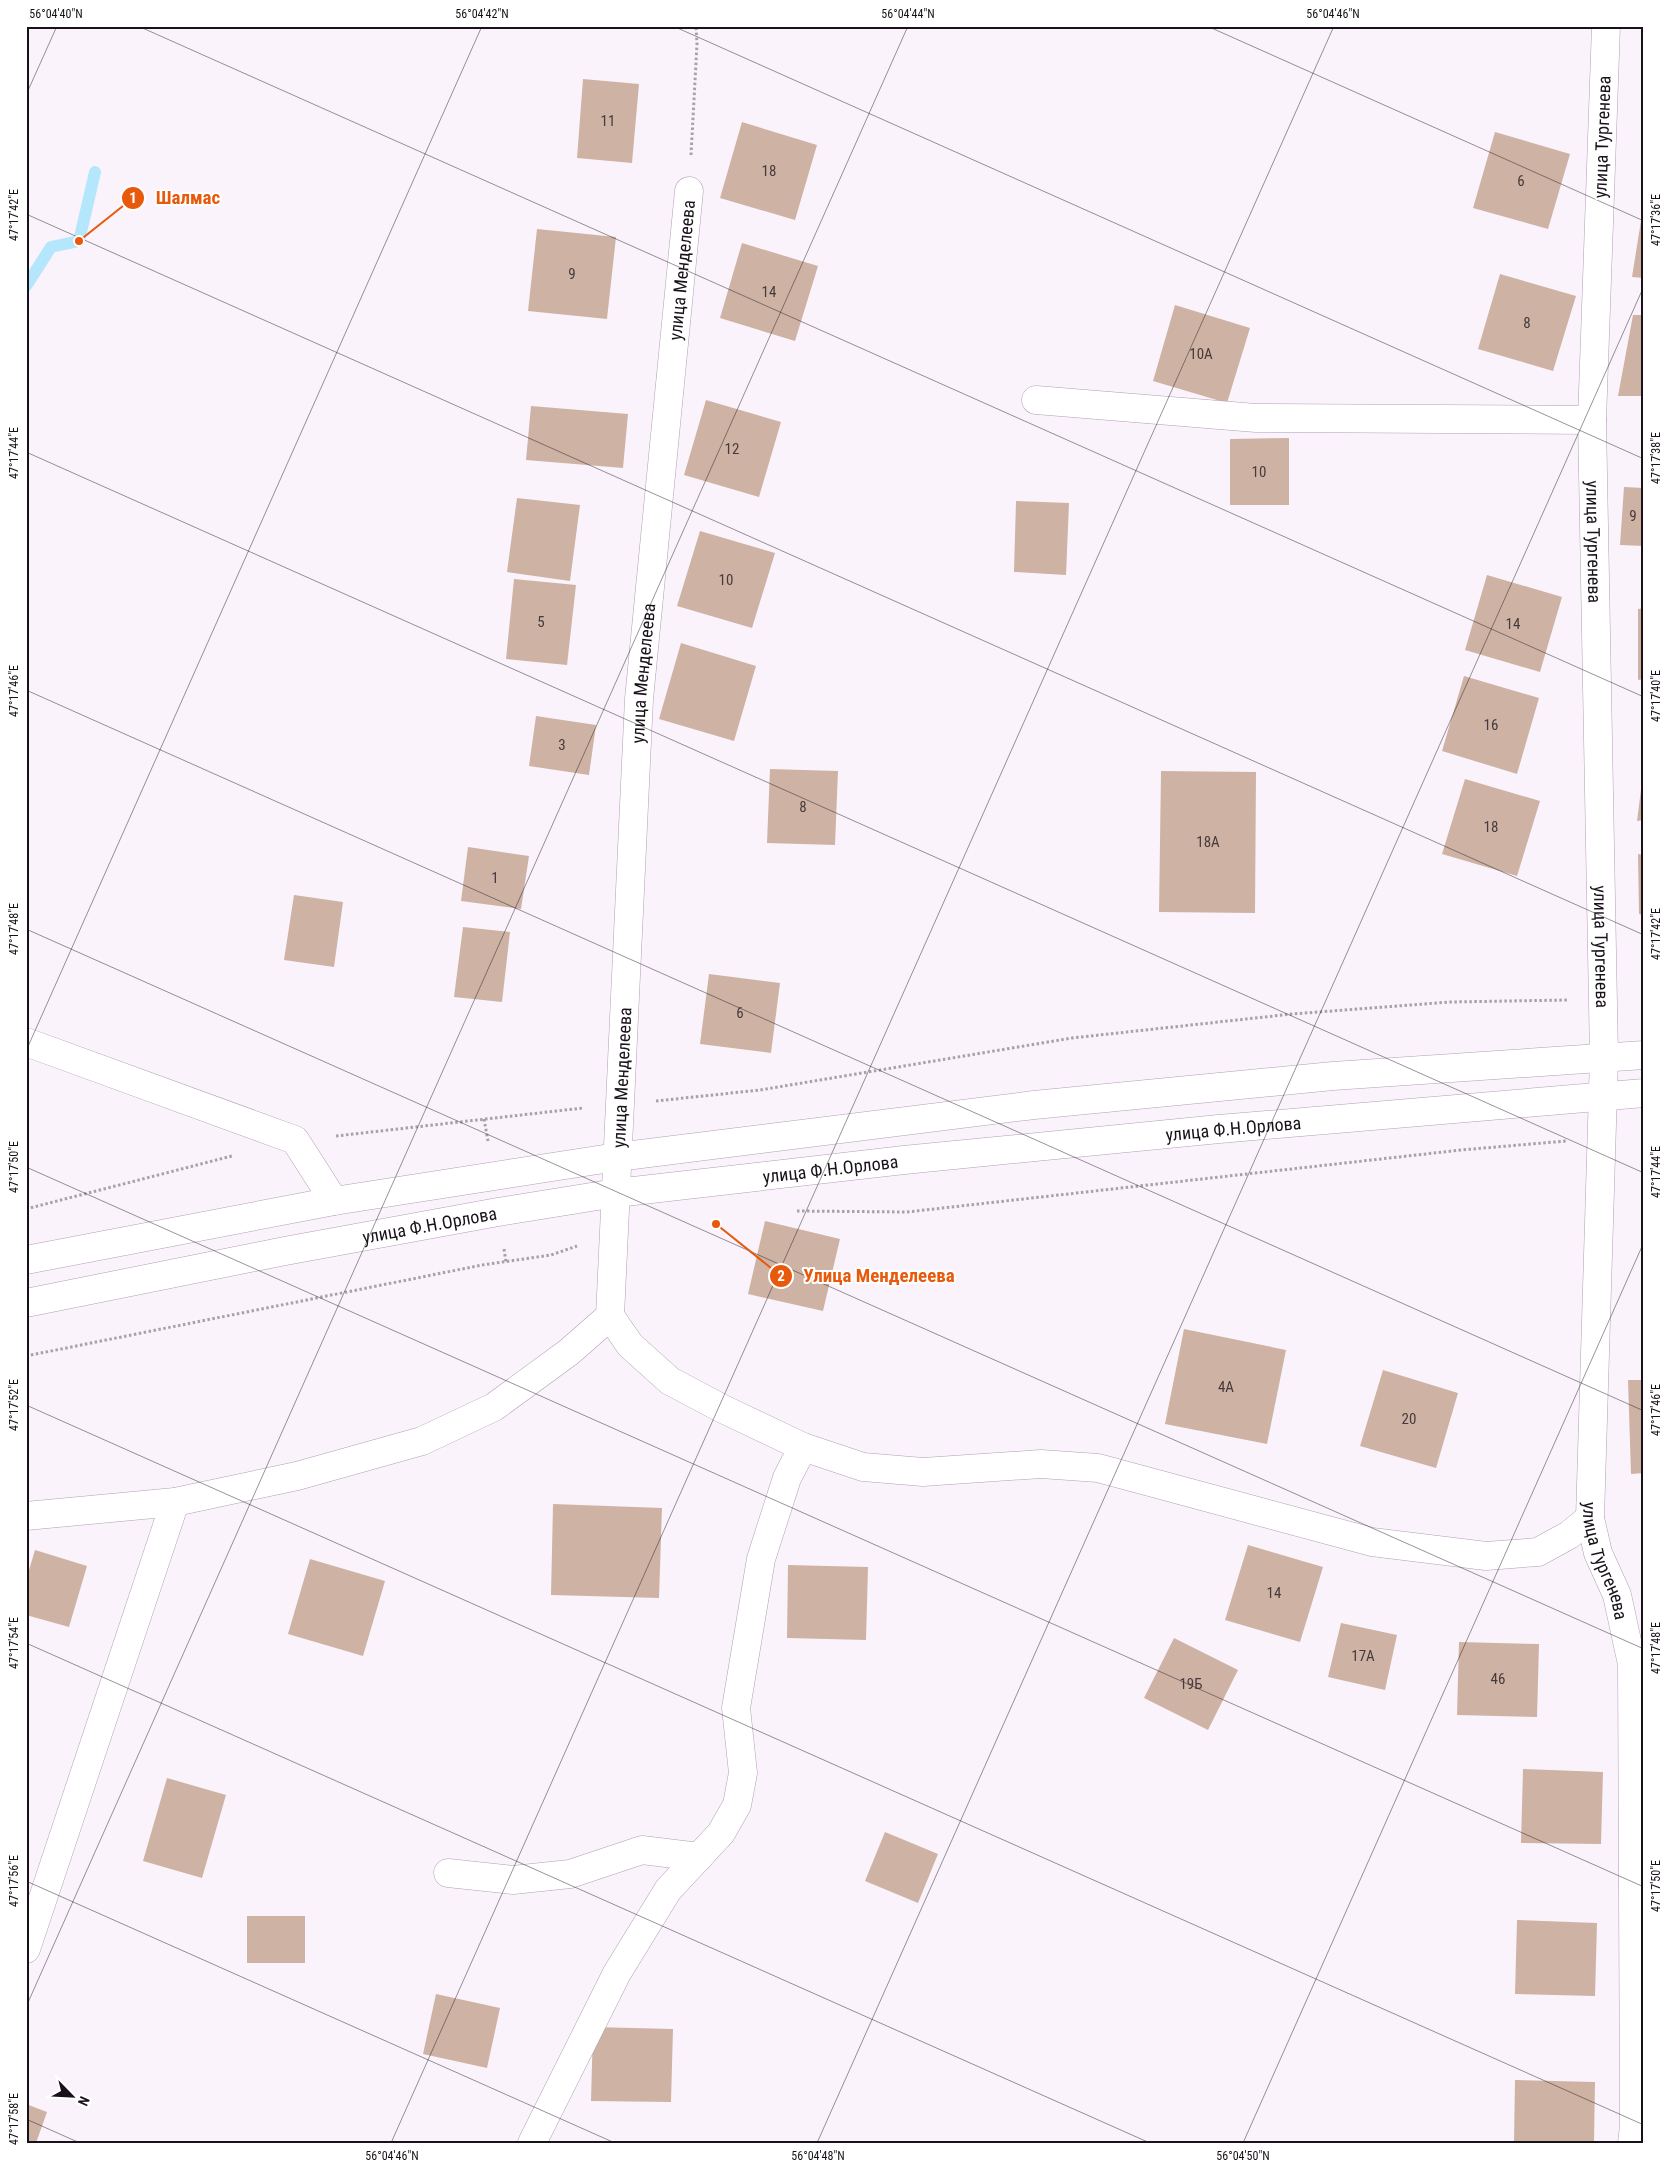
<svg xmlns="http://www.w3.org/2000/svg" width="1670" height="2169" font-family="'Roboto Condensed',sans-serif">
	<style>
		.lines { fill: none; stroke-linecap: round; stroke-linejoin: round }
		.stream { stroke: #b5e7fc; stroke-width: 12 }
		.building { fill: #ceb3a4 }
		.minor-casing { stroke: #b19fb4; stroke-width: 29 }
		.path { stroke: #a9a1aa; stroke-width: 3; stroke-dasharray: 2.5 2.5; stroke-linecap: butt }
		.minor { stroke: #fff; stroke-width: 28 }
		.ticks { fill: none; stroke: #181119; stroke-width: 1; stroke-opacity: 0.45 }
		.labels { text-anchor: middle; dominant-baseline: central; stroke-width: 4; stroke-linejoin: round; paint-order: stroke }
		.number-label { font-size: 15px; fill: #463a3c }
		.street-label { font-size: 18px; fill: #181119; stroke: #fff }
		.leader { fill: none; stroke: #e8590c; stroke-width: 2 }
		.callout-dot { fill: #e8590c; stroke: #fff; stroke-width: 2 }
		.mark-label { font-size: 15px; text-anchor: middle; font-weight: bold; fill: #fff }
		.callout-label { font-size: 19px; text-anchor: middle; font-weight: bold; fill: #e8590c; stroke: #fff; stroke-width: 4; stroke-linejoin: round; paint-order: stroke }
		.neatline { fill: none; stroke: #181119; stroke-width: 2 }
		.ticks-label { font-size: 12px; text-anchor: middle; fill: #181119 }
	</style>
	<rect width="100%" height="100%" fill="#fbf3fc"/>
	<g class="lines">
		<path class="stream" d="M26 286 51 247 79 241 95 172"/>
	</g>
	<path class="building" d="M583 79 639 84 632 163 577 158Z
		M742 122 817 145 795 220 720 198Z
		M1495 132 1570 154 1548 229 1473 208Z
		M1643 208H1644V278L1632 277Z
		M537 229 616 237 607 319 528 311Z
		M742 243 818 266 795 341 720 318Z
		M1500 274 1576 296 1553 371 1478 349Z
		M1175 305 1250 328 1227 403 1153 381Z
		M1633 315H1644V396H1618Z
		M706 400 781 422 759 497 684 475Z
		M531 406 628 414 623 468 526 460Z
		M1289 438V505H1230V439Z
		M1624 487 1644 488V546L1620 545Z
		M517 498 580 505 570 581 507 572Z
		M1016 501 1069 503 1066 575 1014 572Z
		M700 531 775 553 752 628 677 606Z
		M1487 575 1562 597 1540 672 1465 650Z
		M514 579 576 585 567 665 506 659Z
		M1644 608V679L1638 680V609Z
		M681 643 756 666 734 741 659 719Z
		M1464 676 1539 698 1517 774 1442 751Z
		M536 716 596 725 589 775 529 766Z
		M770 769 838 771 835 845 767 843Z
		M1161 771 1256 772 1255 913 1159 912Z
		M1643 774 1644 820 1637 821Z
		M1465 779 1540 801 1517 876 1442 854Z
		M468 847 529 856 521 909 461 901Z
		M1638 854 1644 855V915L1639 914Z
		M294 895 343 902 334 967 284 960Z
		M463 927 510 932 502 1002 454 997Z
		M709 974 780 983 771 1053 700 1044Z
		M765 1221 840 1239 823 1311 748 1294Z
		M1184 1329 1286 1350 1267 1444 1165 1424Z
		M1383 1370 1458 1393 1436 1468 1360 1446Z
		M1628 1380H1644V1473L1631 1474Z
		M553 1504 662 1508 659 1598 551 1595Z
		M1248 1545 1323 1567 1300 1642 1225 1620Z
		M35 1550 87 1566 69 1627 26 1615V1580Z
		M310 1559 385 1581 363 1656 288 1634Z
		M788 1565 868 1567 866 1640 787 1638Z
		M1341 1623 1397 1635 1385 1690 1328 1677Z
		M1174 1638 1238 1670 1208 1730 1144 1698Z
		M1459 1642 1539 1644 1537 1717 1457 1715Z
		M1523 1769 1603 1772 1601 1844 1521 1843Z
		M167 1778 226 1795 202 1878 143 1861Z
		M885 1832 938 1854 918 1903 865 1881Z
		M247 1916H305V1963H247Z
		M1517 1920 1597 1923 1595 1996 1515 1994Z
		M436 1994 500 2008 487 2068 423 2054Z
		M593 2027 673 2029 671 2102 591 2101Z
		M1515 2080 1595 2082 1594 2143H1514Z
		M26 2104 47 2112 36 2143H26Z"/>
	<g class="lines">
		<defs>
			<g id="minor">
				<path id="s1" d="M1606 26 1592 420 1604 1058 1590 1518 1598 1553 1617 1595 1632 1664 1634 2126 1632 2143"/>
				<path d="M1036 400 1256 418 1592 420"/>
				<path d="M26 1042 295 1140 334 1201"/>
				<path d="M26 1260 334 1201 617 1157 1034 1105 1333 1076 1644 1055"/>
				<path id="s2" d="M26 1303 285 1251 498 1212 616 1193 904 1160 1219 1129 1644 1093"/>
				<path d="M610 1316 630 1345 670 1381 723 1409 803 1447 863 1467 923 1472 1041 1464 1098 1468 1372 1542 1486 1556 1538 1552 1569 1535 1590 1518"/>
				<path id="s3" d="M26 1516 175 1502 297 1476 422 1441 494 1407 569 1352 610 1316 639 699 689 191"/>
				<path d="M448 1873 513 1880 570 1874 642 1850 699 1857"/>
				<path d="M26 1949 175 1502"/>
				<path d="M532 2143 617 1973 668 1890 721 1833 737 1805 743 1773 736 1708 761 1559 787 1478 803 1447"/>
			</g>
		</defs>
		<use href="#minor" class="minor-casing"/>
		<path class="path" d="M691 155 697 44 696 26
			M656 1101 760 1090 1072 1038 1292 1014 1450 1002 1568 1000
			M484 1119 488 1141
			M336 1136 583 1108
			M26 1209 232 1156
			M797 1211 907 1212 1461 1150 1566 1141
			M504 1249 506 1262
			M26 1356 482 1265 551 1255 577 1246"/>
		<use href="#minor" class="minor"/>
	</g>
	<path class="ticks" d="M138 26 1644 697M673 26 1644 459M1207 26 1644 221M26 95 57 26M26 214 1644 935M26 452 1644 1173M26 690 1644 1411M26 929 1644 1649M26 1051 482 26M26 1167 1644 1887M26 1405 1644 2125M26 1643 1150 2143M26 1881 615 2143M26 2007 908 26M26 2119 80 2143M391 2143 1334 26M817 2143 1644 286M1243 2143 1644 1242"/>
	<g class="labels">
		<g class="number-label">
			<text x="608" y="121">11</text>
			<text x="769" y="171">18</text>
			<text x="1521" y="181">6</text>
			<text x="572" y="274">9</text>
			<text x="769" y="292">14</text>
			<text x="1527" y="323">8</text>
			<text x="1201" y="354">10А</text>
			<text x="732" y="449">12</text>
			<text x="1259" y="472">10</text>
			<text x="1633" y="516">9</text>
			<text x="726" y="580">10</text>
			<text x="541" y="622">5</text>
			<text x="1513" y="624">14</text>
			<text x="1491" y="725">16</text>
			<text x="562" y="745">3</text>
			<text x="803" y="807">8</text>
			<text x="1491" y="827">18</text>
			<text x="1208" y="842">18А</text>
			<text x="495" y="878">1</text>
			<text x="740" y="1013">6</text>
			<text x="1226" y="1387">4А</text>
			<text x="1409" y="1419">20</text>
			<text x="1274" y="1593">14</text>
			<text x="1363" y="1656">17А</text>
			<text x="1498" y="1679">46</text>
			<text x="1191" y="1684">19Б</text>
		</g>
		<g class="street-label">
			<text transform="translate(1602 137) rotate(-88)">улица Тургенева</text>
			<text stroke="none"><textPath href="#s3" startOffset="1680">улица Менделеева</textPath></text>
			<text stroke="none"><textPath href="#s1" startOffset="516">улица Тургенева</textPath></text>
			<text stroke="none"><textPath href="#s3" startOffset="1275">улица Менделеева</textPath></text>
			<text stroke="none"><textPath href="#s1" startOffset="921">улица Тургенева</textPath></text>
			<text stroke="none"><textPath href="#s3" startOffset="870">улица Менделеева</textPath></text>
			<text stroke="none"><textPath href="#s2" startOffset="1221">улица Ф.Н.Орлова</textPath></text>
			<text stroke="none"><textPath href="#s2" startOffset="816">улица Ф.Н.Орлова</textPath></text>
			<text stroke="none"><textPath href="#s2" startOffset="411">улица Ф.Н.Орлова</textPath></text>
			<text stroke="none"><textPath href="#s1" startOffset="1538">улица Тургенева</textPath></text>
		</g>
	</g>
	<path class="leader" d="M79 241L133 198M716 1224L781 1276"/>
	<g class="callout-dot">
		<circle cx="79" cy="241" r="5"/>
		<circle cx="716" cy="1224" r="5"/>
		<circle cx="133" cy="198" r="12"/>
		<circle cx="781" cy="1276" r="12"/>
	</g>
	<g class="mark-label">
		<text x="133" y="203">1</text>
		<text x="781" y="1281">2</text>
	</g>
	<g class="callout-label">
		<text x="188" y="204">Шалмас</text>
		<text x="879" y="1282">Улица Менделеева</text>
	</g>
	<rect width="1670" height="2169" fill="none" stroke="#ffffff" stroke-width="55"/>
	<g transform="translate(72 2096) rotate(114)" stroke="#ffffff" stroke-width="4" paint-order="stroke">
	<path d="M0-4L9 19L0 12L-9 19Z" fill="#181119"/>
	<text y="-8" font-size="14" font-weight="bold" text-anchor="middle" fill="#181119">N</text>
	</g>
	<rect x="28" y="28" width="1614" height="2114" class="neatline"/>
	<g class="ticks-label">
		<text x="56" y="18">56°04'40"N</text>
		<text x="482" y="18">56°04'42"N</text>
		<text x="908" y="18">56°04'44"N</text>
		<text x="1333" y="18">56°04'46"N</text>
		<text transform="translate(14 215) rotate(-90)" y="4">47°17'42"E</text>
		<text transform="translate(1656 220) rotate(-90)" y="4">47°17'36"E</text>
		<text transform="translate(14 453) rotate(-90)" y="4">47°17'44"E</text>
		<text transform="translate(1656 458) rotate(-90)" y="4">47°17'38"E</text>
		<text transform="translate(14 691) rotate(-90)" y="4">47°17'46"E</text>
		<text transform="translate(1656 696) rotate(-90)" y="4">47°17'40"E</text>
		<text transform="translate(14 929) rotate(-90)" y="4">47°17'48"E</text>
		<text transform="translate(1656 934) rotate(-90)" y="4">47°17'42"E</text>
		<text transform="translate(14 1167) rotate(-90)" y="4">47°17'50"E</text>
		<text transform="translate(1656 1172) rotate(-90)" y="4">47°17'44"E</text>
		<text transform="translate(14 1405) rotate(-90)" y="4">47°17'52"E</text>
		<text transform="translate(1656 1410) rotate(-90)" y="4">47°17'46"E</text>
		<text transform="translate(14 1643) rotate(-90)" y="4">47°17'54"E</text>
		<text transform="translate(1656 1648) rotate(-90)" y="4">47°17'48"E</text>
		<text transform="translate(14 1881) rotate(-90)" y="4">47°17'56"E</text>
		<text transform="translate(1656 1886) rotate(-90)" y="4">47°17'50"E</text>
		<text transform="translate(14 2119) rotate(-90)" y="4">47°17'58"E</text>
		<text x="392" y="2160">56°04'46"N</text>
		<text x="818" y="2160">56°04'48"N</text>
		<text x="1243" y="2160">56°04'50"N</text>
	</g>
</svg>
